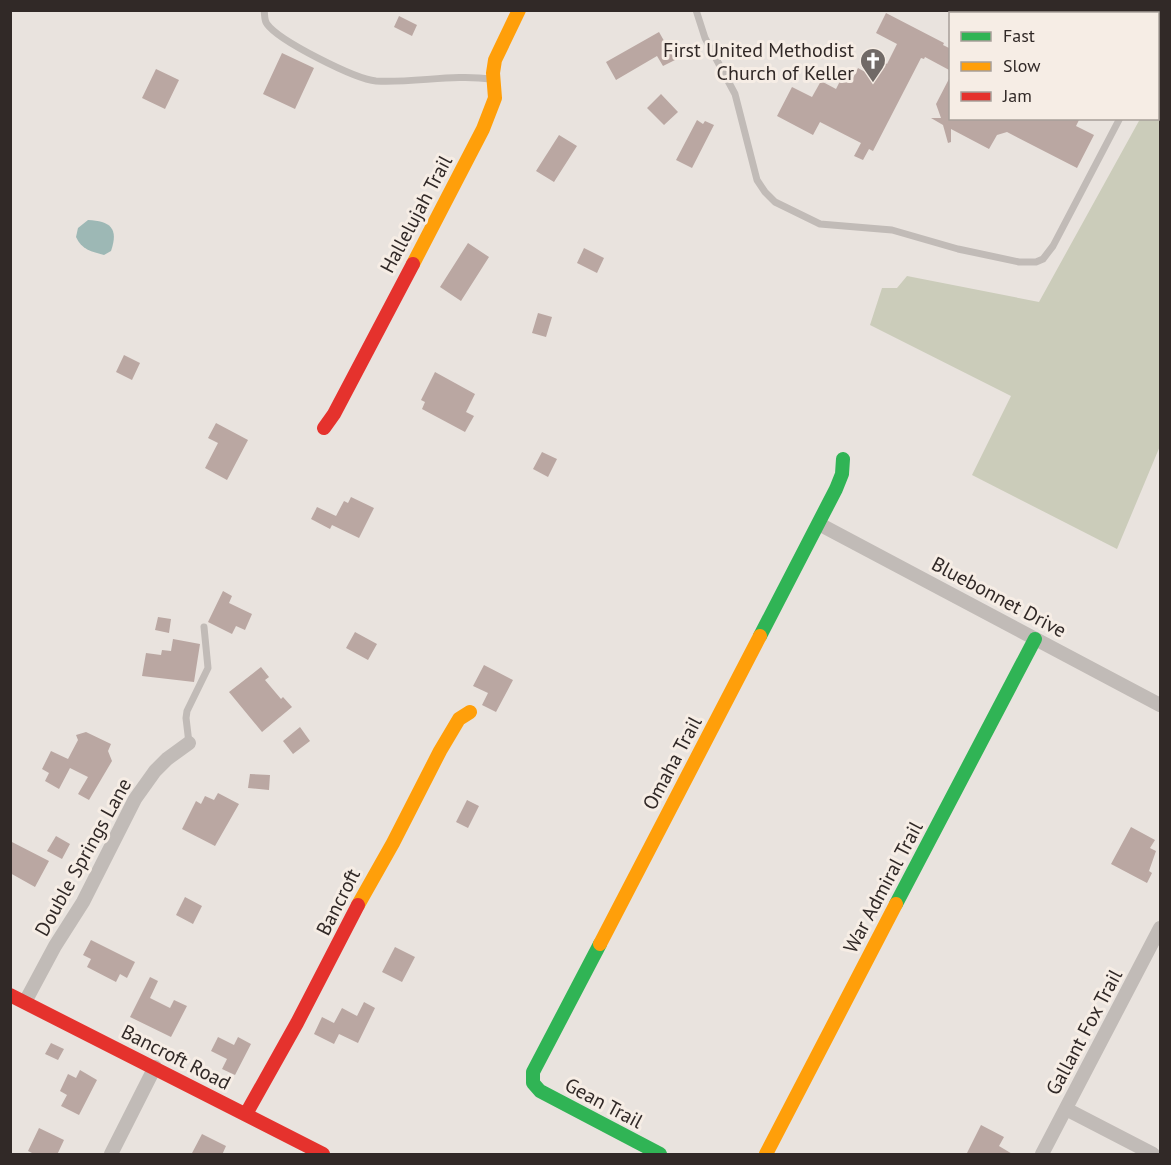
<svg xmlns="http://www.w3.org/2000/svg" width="1171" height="1165" font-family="'PT Sans',sans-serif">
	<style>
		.green { fill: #cbccba }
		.water { fill: #9db8b5 }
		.building { fill: #baa7a2 }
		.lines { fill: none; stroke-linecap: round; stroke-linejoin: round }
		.lane { stroke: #c1bbb7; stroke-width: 7 }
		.street { stroke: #c1bbb7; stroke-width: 14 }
		.fast { stroke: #30b455; stroke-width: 14 }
		.slow { stroke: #ff9f0a; stroke-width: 14 }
		.jam { stroke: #e5322d; stroke-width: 14 }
		.labels { text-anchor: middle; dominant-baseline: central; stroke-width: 6; stroke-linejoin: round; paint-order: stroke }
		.poi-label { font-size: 20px; fill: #312927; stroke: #f6ede5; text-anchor: end }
		.street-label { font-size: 20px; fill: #312927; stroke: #f6ede5 }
	</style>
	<rect width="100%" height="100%" fill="#e9e3de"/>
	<path class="green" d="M1160 81V446L1117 549 972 475 1011 396 870 325 882 288H897L907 276 1039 302 1140 119 1158 118V86Z"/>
	<path class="water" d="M88 220C110 221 119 228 111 251L104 255C92 252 81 249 76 237L78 228Z"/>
	<path class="building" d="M886 13 944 43 943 45 951 49V71L925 57 924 59 921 58 873 151 869 149 863 160 854 156 861 143 820 122 813 135 777 116 792 87 812 97 821 81 836 89 842 77 848 80 850 76 853 78 858 68 867 73 873 61 878 64 880 60 887 64 897 44 876 33Z
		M399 16 417 25 412 36 394 27Z
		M659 32 675 60 663 66 657 56 616 80 606 62Z
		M282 53 314 68 295 109 263 94Z
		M156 69 179 80 165 109 142 98Z
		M951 75V118H1080L1076 126 1094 135 1077 168 1007 132 997 135 989 149 951 129V142L948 143 943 125 931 118H941L936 104Z
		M661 94 678 112 664 125 647 108Z
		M697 120 703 124 705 121 714 125 692 168 676 160Z
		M559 135 577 146 554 182 536 171Z
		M468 243 489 257 461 301 440 287Z
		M584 248 604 258 597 273 577 263Z
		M538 313 552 317 546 337 532 333Z
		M124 355 140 363 132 380 116 372Z
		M435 372 475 394 466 412 474 416 465 432 422 409 425 402 421 400Z
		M216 423 248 440 227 480 205 468 218 443 208 438Z
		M542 452 557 459 548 477 533 469Z
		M351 497 374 508 359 538 332 525 330 529 311 519 317 507 336 516 344 501 348 503Z
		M223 591 232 596 229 603 252 614 245 630 236 626 232 634 208 622Z
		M158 617 171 619 169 633 155 630Z
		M355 632 377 644 368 660 346 648Z
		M173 639 200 644 194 682 142 676 146 653 161 655 162 650 171 651Z
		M484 665 513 680 496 712 482 705 488 693 473 686Z
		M261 667 269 677 265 680 281 699 283 697 292 707 262 732 229 692Z
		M300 727 310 741 293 754 283 741Z
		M86 732 111 744 108 751 112 761 89 800 78 794 88 777 70 768 59 789 45 781 49 773 42 769 51 751 68 759 78 740 76 735Z
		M250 774 270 775 269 790 248 788Z
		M218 793 239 804 215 846 182 829 196 801 201 804 205 796 214 800Z
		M467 800 479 806 468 828 456 822Z
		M1131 827 1155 840 1150 848 1156 851 1149 871 1152 873 1147 883 1111 864Z
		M56 836 70 844 62 859 47 851Z
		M10 841 49 861 35 887 10 873Z
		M185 897 202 906 193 924 176 915Z
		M91 940 135 962 127 978 120 974 116 982 87 967 91 959 83 955Z
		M395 947 415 957 402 982 382 972Z
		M150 977 158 981 150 998 170 1008 174 1000 187 1006 171 1037 130 1017Z
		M364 1002 375 1008 358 1043 339 1034 334 1044 314 1034 322 1017 334 1023 342 1008 357 1016Z
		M218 1037 234 1045 238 1037 251 1044 235 1075 222 1069 227 1059 211 1051Z
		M51 1043 64 1049 58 1060 45 1054Z
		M80 1070 97 1080 79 1115 61 1106 67 1095 60 1091 68 1074 76 1078Z
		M981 1125 1004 1137 999 1146 1014 1155H966Z
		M39 1128 64 1140 57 1155H36L28 1151Z
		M202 1134 226 1146 222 1155H191Z"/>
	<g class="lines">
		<path class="lane" d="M264 10C265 15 264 20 267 24 279 41 355 79 376 81 415 83 453 74 491 79
			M696 10 705 38 735 94 757 180 765 192 775 202 820 224 892 230 958 249 1019 262H1036L1043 259 1053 246 1120 118
			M1158 48 1160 42
			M189 743 186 718 187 711 208 668 204 627"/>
		<path class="street" d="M819 524 1160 705
			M25 1002 55 946 83 902 135 799 155 771 167 759 189 743
			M1066 1109 1153 1154
			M111 1154 155 1067
			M1042 1154 1160 928"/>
		<path class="fast" d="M760 636 836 489 842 474 843 459
			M896 904 1035 639
			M600 944 533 1072V1083L540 1091 660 1154"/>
		<path class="slow" d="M1141 10 1147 14
			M413 264 483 129 495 98 493 73 495 60 519 10
			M358 905 393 843 440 751 459 719 470 712
			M600 944 760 636
			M766 1154 896 904"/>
		<path class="jam" d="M324 428 334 414 413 264
			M10 995 323 1154
			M246 1114 297 1023 358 905"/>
	</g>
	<defs>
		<symbol id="church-pin" viewBox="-11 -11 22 30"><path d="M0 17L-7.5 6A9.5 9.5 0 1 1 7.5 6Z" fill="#716a67" stroke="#f6ede5"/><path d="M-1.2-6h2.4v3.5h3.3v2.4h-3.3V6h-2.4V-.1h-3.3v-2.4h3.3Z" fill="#fff"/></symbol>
	</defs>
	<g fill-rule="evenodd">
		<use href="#church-pin" x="858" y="46" width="30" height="40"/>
	</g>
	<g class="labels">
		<g class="poi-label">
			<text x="854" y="50">First United Methodist<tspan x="854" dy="23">Church of Keller</tspan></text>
		</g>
		<g class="street-label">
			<text transform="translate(416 214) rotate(-62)">Hallelujah Trail</text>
			<text transform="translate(999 597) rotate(28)">Bluebonnet Drive</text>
			<text transform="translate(672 763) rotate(-62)">Omaha Trail</text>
			<text transform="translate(83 857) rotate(-61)">Double Springs Lane</text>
			<text transform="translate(883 887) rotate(-62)">War Admiral Trail</text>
			<text transform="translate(338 902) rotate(-63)">Bancroft</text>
			<text transform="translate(1084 1032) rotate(-62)">Gallant Fox Trail</text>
			<text transform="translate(176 1057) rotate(27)">Bancroft Road</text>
			<text transform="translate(604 1103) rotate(28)">Gean Trail</text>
		</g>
	</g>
	<rect width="1171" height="1165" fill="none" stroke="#312927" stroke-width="24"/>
	<rect x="949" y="12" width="210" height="108" fill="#f6ede5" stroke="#a79f99" stroke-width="1.5"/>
	<rect x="961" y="32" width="30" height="9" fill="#30b455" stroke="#a79f99" stroke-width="1.5"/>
	<text x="1003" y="42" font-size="18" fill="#312927">Fast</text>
	<rect x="961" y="62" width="30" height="9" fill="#ff9f0a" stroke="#a79f99" stroke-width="1.5"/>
	<text x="1003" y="72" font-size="18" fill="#312927">Slow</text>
	<rect x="961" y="92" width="30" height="9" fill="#e5322d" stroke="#a79f99" stroke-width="1.5"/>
	<text x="1003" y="102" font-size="18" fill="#312927">Jam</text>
</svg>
